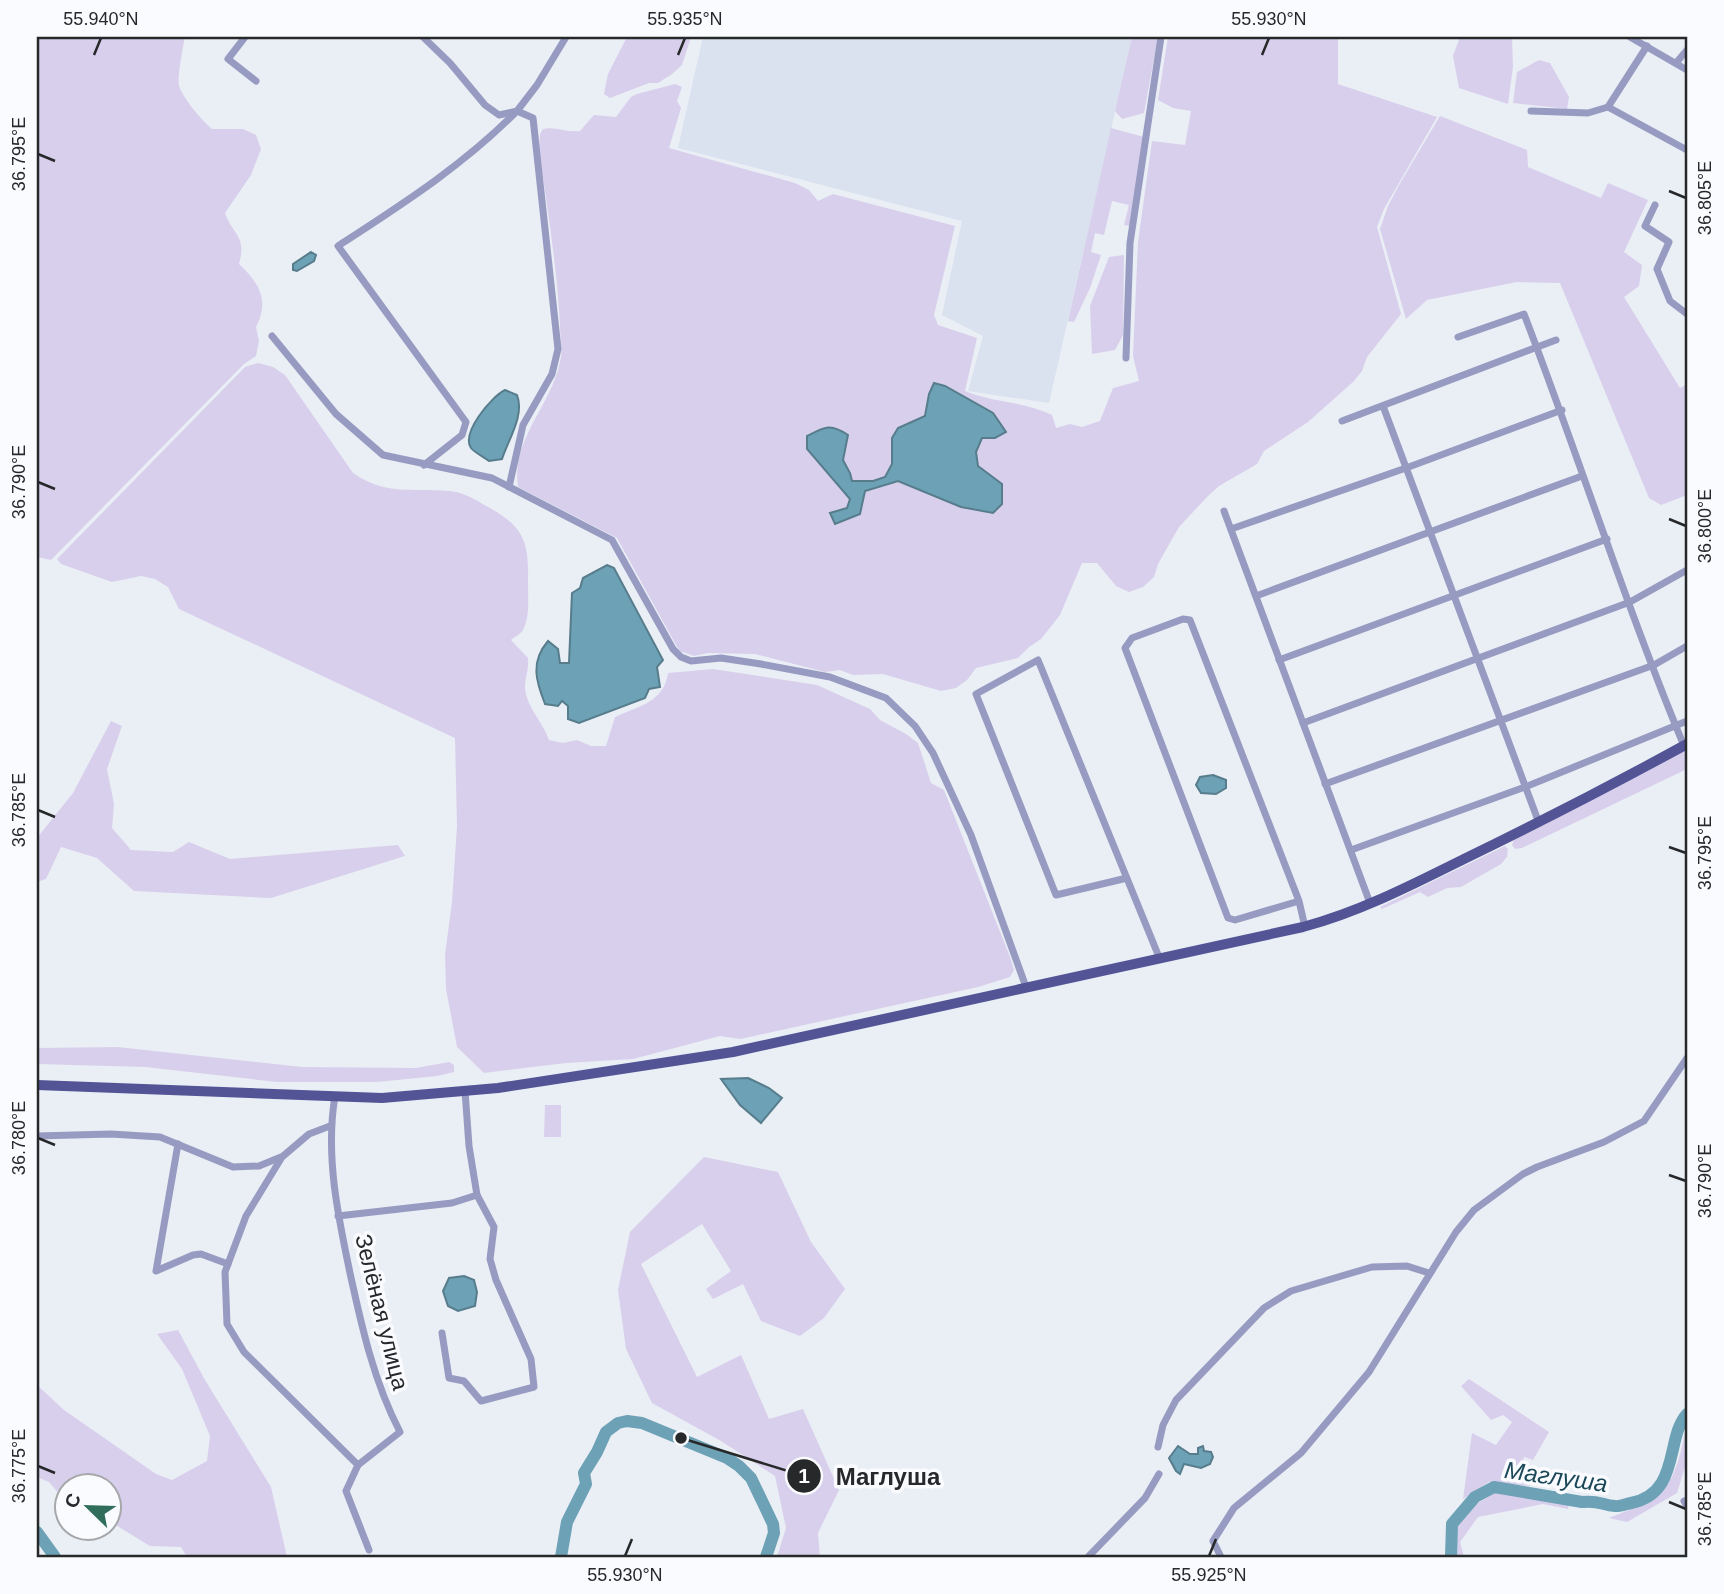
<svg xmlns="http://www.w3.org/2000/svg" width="1724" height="1594" font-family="Helvetica,sans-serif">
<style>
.built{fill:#dae2ef}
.green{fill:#d8cfec;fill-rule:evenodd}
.water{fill:#6ca1b6;stroke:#577d8c;stroke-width:2}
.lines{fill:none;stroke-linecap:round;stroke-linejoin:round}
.river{stroke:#6ca1b6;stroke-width:12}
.minor{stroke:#979bc1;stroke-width:7}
.major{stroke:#525496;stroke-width:10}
.ticks{fill:none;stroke:#26282a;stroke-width:2.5}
.labels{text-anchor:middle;stroke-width:7;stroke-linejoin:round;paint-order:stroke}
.street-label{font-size:23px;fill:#26282a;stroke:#fafbfe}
.water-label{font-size:24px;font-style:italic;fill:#1a4859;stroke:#fafbfe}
.leader{fill:none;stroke:#26282a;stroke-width:2.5}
.callout-dot{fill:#26282a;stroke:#fafbfe;stroke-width:2.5}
.mark-label{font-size:21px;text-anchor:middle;font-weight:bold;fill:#fff}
.callout-label{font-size:24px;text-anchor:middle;font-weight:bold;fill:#26282a;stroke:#fafbfe;stroke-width:7;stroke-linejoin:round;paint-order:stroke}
.neatline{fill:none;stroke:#26282a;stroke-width:2.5}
.ticks-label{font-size:18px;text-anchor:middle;fill:#26282a}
</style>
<rect width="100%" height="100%" fill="#eaeef5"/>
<path class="built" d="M703 37H1132L1049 403 968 391 983 336 942 315 962 221 678 148Z"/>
<g class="green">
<path d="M37 37H185C183 46 177 78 179 86 183 98 202 121 212 129H243L256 135 261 149 251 175 225 213C233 236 247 235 239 264 259 283 270 300 256 327L259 341 256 356 244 364 51 560 37 557Z"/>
<path d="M627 37H691L682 65 672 74 658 83H649L610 98 604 94 608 74Z"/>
<path d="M1132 37H1158L1144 113 1122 119 1115 111Z"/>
<path d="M1168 37H1338V84L1437 117 1384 209 1377 227 1401 314 1367 357 1362 371 1353 382 1308 422 1264 451 1257 464 1219 486 1208 496 1179 527 1158 564 1154 577 1143 587 1129 592 1116 586 1097 563H1082L1060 615 1041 639 1029 647 1018 658 976 668 967 680 956 688 941 691 883 674 853 675 840 670 825 672 755 654 708 653 694 656 680 651 676 645 617 538 518 487C511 439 551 406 560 362 563 351 560 336 560 325 557 266 547 207 539 149L540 134 543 129C555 126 567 133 580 131L594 115 616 117 631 97 637 94 675 84 682 87 677 101 681 108 669 148 795 183 809 190 818 201 833 194 955 226 934 315 938 325 977 338 965 391C993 403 1024 401 1052 415L1056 428 1070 424 1082 427 1100 421 1113 388 1139 381 1133 356 1138 242 1152 141 1185 145 1191 111 1173 108 1158 100ZM934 383 945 386 1006 432 995 438H981L976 452 978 466 1002 484 918 490 898 481 865 491 835 523 830 513 847 508 850 499 808 450 824 427 837 428 848 435 843 460 850 473 852 482 874 481 885 477 892 464V438L898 428 925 416 929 394Z"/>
<path d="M1460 37H1512L1513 67 1508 104 1459 88 1453 56Z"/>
<path d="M1539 60 1550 63 1569 97 1567 109 1513 103 1517 72Z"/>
<path d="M1440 116 1527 150 1528 167 1601 198 1608 183 1648 200 1624 252 1642 265 1639 286 1624 297 1680 388 1687 384V495L1661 505 1649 498 1560 283 1517 282 1427 300 1406 319 1380 229 1388 206 1399 185Z"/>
<path d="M1111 128 1144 137 1130 226 1124 225 1129 205 1112 201 1104 235 1095 233 1091 252 1101 255 1090 288 1074 322 1068 321Z"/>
<path d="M1124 255 1123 335 1115 350 1092 354 1090 306 1109 257Z"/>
<path d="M258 363 273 367 285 375 353 473C389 498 417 486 456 492 469 495 479 502 490 508 525 528 529 543 528 583 528 596 530 618 523 630 521 634 514 637 511 640L528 658C529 670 525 678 525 687 525 705 543 722 549 740L563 743 577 740 591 746H606L615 717C639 706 664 702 668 673L713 669 817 685 870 709 880 720 906 734 918 743 931 783 944 790 1010 957 1014 970 1010 977 978 987 740 1039 720 1036 633 1059 566 1063 484 1073 457 1047 446 989 445 955 452 902 457 826 455 738 179 609 168 587 155 579 141 576 112 582 61 564 57 559 245 367Z"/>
<path d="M111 721 122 726 107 769 114 804 112 828 131 850 173 852 189 842 230 859 398 845 405 856 271 898 134 891 97 858 61 847 46 879 37 882V838L73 793Z"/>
<path d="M1687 749V769L1522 848 1515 849 1512 845 1514 839Z"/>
<path d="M1505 846 1508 849 1507 857 1501 864 1461 887 1447 888 1428 897 1420 892 1382 909 1380 907Z"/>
<path d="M117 1047 302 1067 416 1068 449 1062 454 1065V1072L437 1076 377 1082H277L145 1067 37 1064V1048Z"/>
<path d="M545 1105H561V1137H544Z"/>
<path d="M704 1157 778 1172 811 1242 845 1289 824 1318 800 1336 761 1321 743 1284 713 1299 706 1289 731 1271 702 1224 641 1264 697 1377 741 1355 769 1419 803 1409 839 1490 818 1533 820 1557H777L786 1528 775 1476 721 1441 652 1403 626 1349 618 1290 630 1232Z"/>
<path d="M178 1330 205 1380 271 1487 287 1557H187L181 1547 150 1546 109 1521 108 1486H66V1502L49 1482 37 1477V1385L64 1410 156 1474 172 1480 207 1461 210 1436 182 1369 157 1334Z"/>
<path d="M1469 1379 1549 1432 1533 1460 1524 1457 1522 1471 1531 1474 1530 1486 1489 1482 1463 1499 1472 1433 1496 1445 1512 1422 1503 1415 1491 1420 1461 1386Z"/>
<path d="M1687 1424V1460L1677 1493 1627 1522 1609 1518C1624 1512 1652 1502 1663 1490 1678 1474 1682 1445 1687 1424Z"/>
<path d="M1496 1492 1569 1503 1568 1509 1543 1504 1478 1517 1460 1542 1464 1557H1455C1451 1521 1466 1509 1496 1492Z"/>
</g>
<g class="water">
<path d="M311 252 316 255 314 261 297 271 293 270V264Z"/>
<path d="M934 383 945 386 993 413 1006 432 995 438H982L976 452 978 466 1002 484V504L993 513 961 507 898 481 865 491 860 514 835 524 830 513 847 508 850 499 807 449V436C825 427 830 423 848 435L843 460 850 473 852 481H873L885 477 892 464V438L898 428 925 416 929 394Z"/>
<path d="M505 390 517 395C525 415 508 440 502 459L489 461C484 457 475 453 471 448 461 433 491 397 505 390Z"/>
<path d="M607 565 614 568 663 660 657 667 660 687 649 689 645 698 579 723 568 719V706L562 701 558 706 545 704C536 681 530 662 548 641L558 649 560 663H569L572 593 580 588 583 578Z"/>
<path d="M1213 775 1226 780V788L1216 794 1201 793 1196 785 1200 777Z"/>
<path d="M748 1078 769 1088 782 1098 761 1123 740 1105 721 1079Z"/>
<path d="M464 1276 474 1280 477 1292 475 1306 458 1311 448 1306 443 1291 449 1278Z"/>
<path d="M1178 1446 1190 1454H1198V1448L1203 1446 1204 1451 1211 1452 1213 1457 1210 1464 1201 1468 1184 1464 1180 1474 1176 1471 1169 1458Z"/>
</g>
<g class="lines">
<g class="river">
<path d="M37 1532 55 1557"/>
<path d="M561 1557 567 1522 586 1484 584 1473 597 1452 606 1432 618 1423 627 1421 642 1423 727 1458 739 1466 751 1478 773 1524 774 1533 766 1557"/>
<path d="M1451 1557 1452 1524 1475 1497 1494 1487 1582 1502C1599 1500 1602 1505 1615 1506 1619 1507 1626 1504 1631 1503 1681 1493 1665 1438 1687 1414"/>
</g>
<g class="minor">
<path d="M245 37 228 59 256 81"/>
<path d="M423 37 450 63 485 105 499 115 517 111 537 85 566 37"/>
<path d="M1630 37 1687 70"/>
<path d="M1676 63 1687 50"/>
<path d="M1608 107 1647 46"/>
<path d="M1531 111 1588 113 1608 107 1687 150"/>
<path d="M1655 205 1645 226 1669 242 1657 269 1670 301 1687 314"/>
<path d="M272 336 336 414 383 455 492 478 612 540 673 649 681 657 691 661 721 658 761 664 830 677 886 698 915 726 933 753 971 835 1026 987"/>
<path d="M1458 337 1524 314C1579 457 1625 604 1684 746"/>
<path d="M1126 358 1130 243 1161 37"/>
<path d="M1383 406 1539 823"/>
<path d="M1342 421 1556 340"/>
<path d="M424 465 462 435 466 422 338 246C401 205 464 165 517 111L533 118 558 349 552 374 523 425 509 487"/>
<path d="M1224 511 1370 903"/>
<path d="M1231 529 1406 468 1562 410"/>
<path d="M1256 596 1582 476"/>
<path d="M1279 660 1607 539"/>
<path d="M1303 723 1630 602 1687 570"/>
<path d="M1325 784 1654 665 1687 646"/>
<path d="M1351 850 1525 787 1687 721"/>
<path d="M1127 878 1056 895 976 694 1038 660 1159 957"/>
<path d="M1299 901 1235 920 1228 918 1125 648 1132 638 1183 619 1190 620 1299 901 1305 927"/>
<path d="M335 1096C325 1155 338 1216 350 1273 362 1328 374 1382 400 1432L358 1465 346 1491 369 1550"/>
<path d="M330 1126 309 1134 282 1157 246 1216 225 1272 227 1324 244 1352 358 1465"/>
<path d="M37 1136 111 1134 160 1137 233 1167 259 1166 281 1157"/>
<path d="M178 1144 156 1271 193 1255 201 1254 228 1264"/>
<path d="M338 1216 452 1203 477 1195 469 1146 465 1091"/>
<path d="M442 1333 449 1378 464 1381 481 1401 534 1387 531 1359 496 1280 490 1259 494 1227 477 1195"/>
<path d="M1158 1447 1163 1425 1176 1400 1264 1308 1291 1291 1372 1267 1407 1266 1429 1273"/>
<path d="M1684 1501 1687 1506"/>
<path d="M1088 1557 1145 1498 1159 1474"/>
<path d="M1221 1557 1213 1541 1234 1508 1301 1453 1369 1372 1456 1232 1474 1210 1523 1174 1537 1167 1604 1142 1644 1121 1687 1058"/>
</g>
<path class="major" d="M37 1085 382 1098 498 1088 733 1052 1303 927C1359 912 1412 885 1464 859 1540 822 1614 784 1687 744"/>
</g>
<path class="ticks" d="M94 55 101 38M678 55 685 38M1262 55 1269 38M38 154 55 161M1669 191 1686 198M38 482 55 489M1669 519 1686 526M38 810 55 817M1669 847 1686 853M38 1138 55 1145M1669 1175 1686 1181M38 1466 55 1473M1669 1502 1686 1509M625 1556 632 1539M1209 1556 1216 1539"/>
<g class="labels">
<g class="street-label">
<text transform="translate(382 1312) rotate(76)" y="8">Зелёная улица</text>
</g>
<g class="water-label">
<text transform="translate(1556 1477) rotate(8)" y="8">Маглуша</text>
</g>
</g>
<path class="leader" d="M681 1438L804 1476"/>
<g class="callout-dot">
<circle cx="681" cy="1438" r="7"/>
<circle cx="804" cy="1476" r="18"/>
</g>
<g class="mark-label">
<text x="804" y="1483">1</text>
</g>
<g class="callout-label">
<text x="888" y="1485">Маглуша</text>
</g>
<rect width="1724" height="1594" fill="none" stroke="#fafbfe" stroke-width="77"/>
<g transform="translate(88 1507) rotate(293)"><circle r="33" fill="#fafbfe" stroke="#a5a7a9" stroke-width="2"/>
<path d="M0-5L12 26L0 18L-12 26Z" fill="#306e5b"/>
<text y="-10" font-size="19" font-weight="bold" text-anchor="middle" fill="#26282a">С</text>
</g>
<rect x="38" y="38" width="1648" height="1518" class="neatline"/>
<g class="ticks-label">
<text x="101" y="25">55.940°N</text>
<text x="685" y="25">55.935°N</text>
<text x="1269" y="25">55.930°N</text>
<text transform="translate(19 154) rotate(-90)" y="6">36.795°E</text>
<text transform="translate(1705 198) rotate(-90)" y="6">36.805°E</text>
<text transform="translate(19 482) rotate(-90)" y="6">36.790°E</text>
<text transform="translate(1705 526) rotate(-90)" y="6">36.800°E</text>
<text transform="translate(19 810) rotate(-90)" y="6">36.785°E</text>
<text transform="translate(1705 853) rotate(-90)" y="6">36.795°E</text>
<text transform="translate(19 1138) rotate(-90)" y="6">36.780°E</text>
<text transform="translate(1705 1181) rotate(-90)" y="6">36.790°E</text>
<text transform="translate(19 1466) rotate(-90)" y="6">36.775°E</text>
<text transform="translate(1705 1509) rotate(-90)" y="6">36.785°E</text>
<text x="625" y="1581">55.930°N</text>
<text x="1209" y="1581">55.925°N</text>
</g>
</svg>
